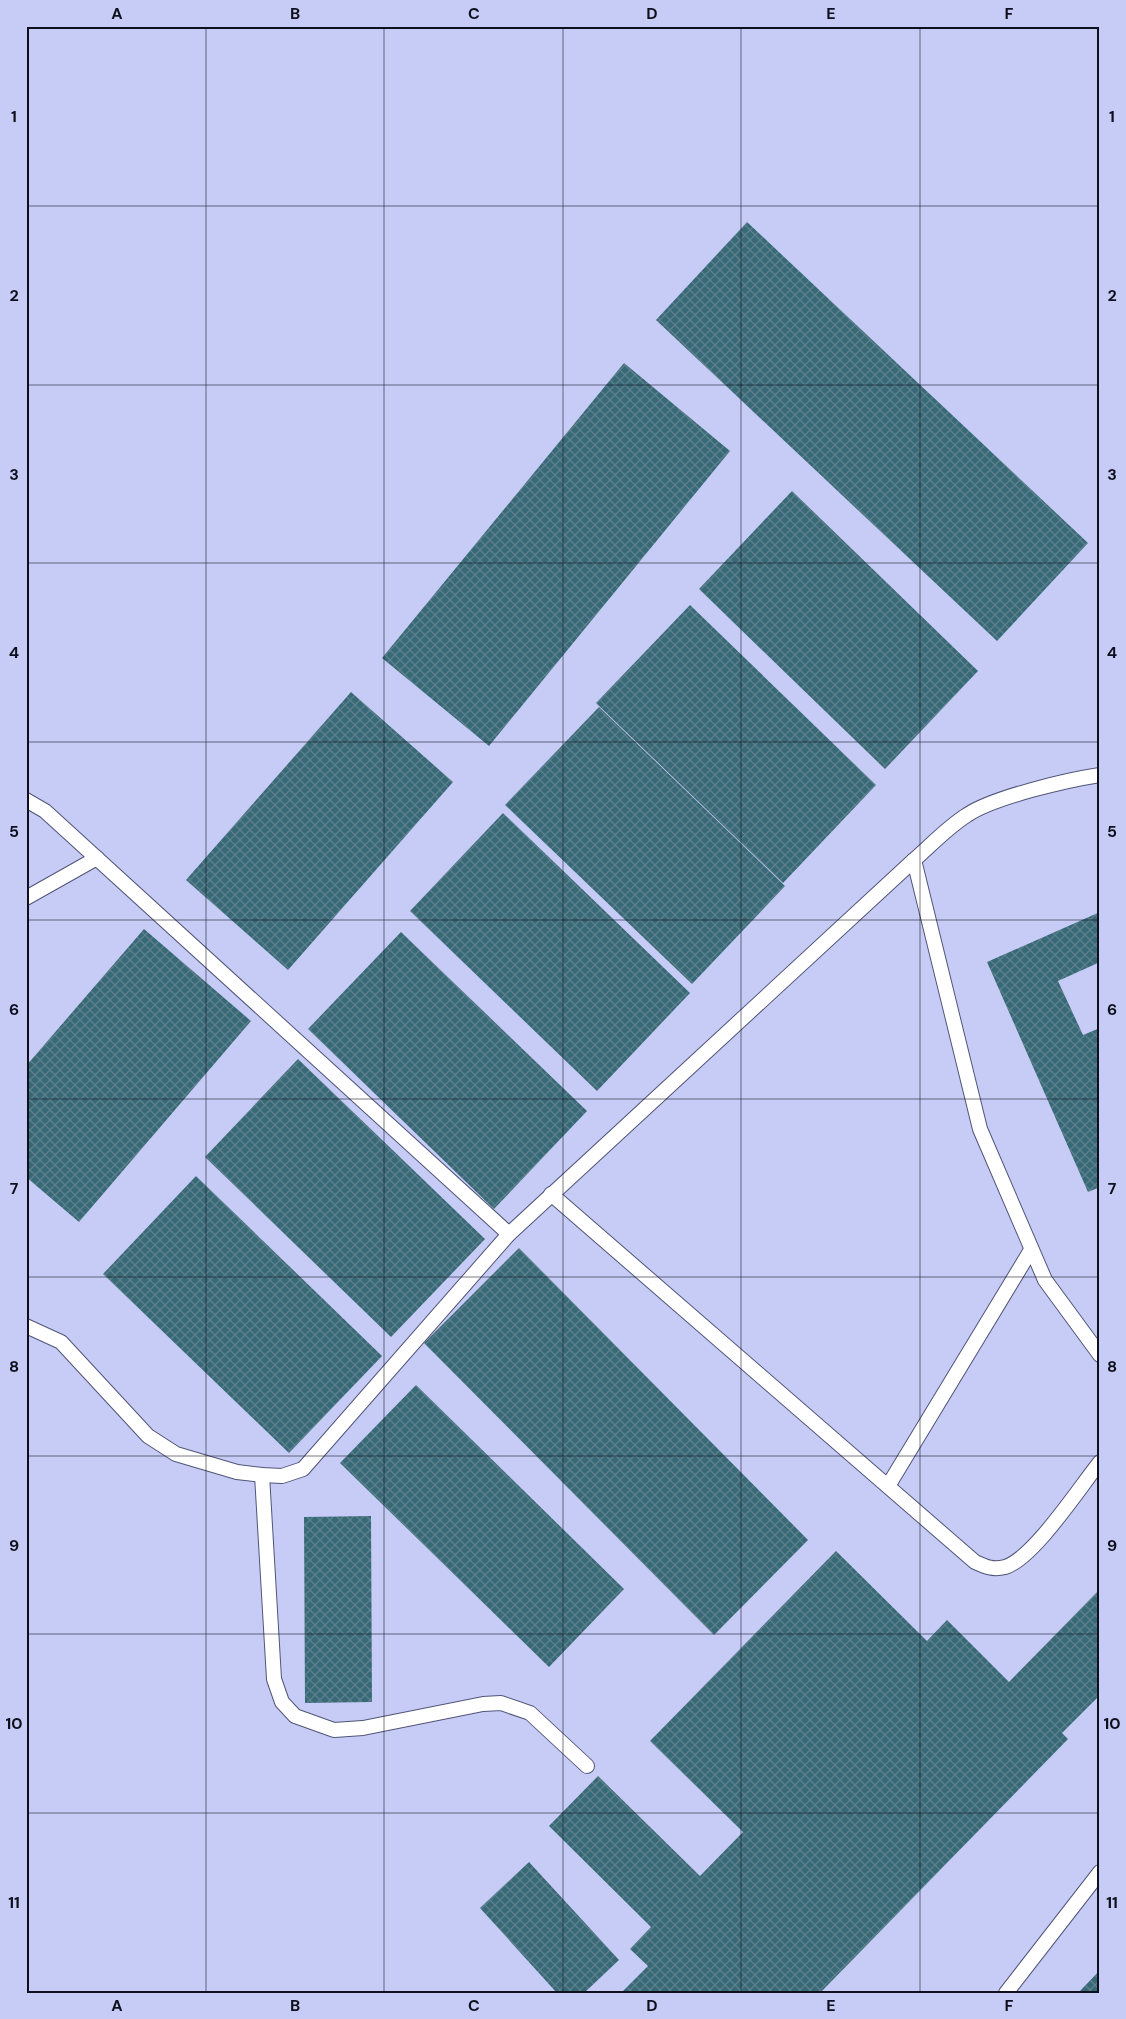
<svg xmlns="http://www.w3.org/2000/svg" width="1126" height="2019" font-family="'DM Sans',sans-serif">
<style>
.building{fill:url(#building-cross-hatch)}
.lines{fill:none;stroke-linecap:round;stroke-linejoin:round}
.lane-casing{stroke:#515578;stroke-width:16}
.lane{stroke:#fff;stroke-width:14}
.grid{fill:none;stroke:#0f101e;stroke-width:1;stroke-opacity:0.55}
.neatline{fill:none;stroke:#0f101e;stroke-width:2}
.grid-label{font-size:16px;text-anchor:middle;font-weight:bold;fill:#0f101e}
</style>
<defs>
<pattern id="building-cross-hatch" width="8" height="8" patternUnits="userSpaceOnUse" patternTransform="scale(1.25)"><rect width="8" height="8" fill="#386977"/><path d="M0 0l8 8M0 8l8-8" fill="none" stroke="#5e808c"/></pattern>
</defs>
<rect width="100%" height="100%" fill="#c6ccf5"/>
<g class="building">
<path d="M747 222 1088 543 997 641 656 320Z"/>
<path d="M624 363 730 451 489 746 382 658Z"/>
<path d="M792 491 978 671 885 769 699 589Z"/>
<path d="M690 605 876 785 783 883 596 703Z"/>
<path d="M351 692 453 782 288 970 186 880Z"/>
<path d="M599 707 785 886 692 984 505 805Z"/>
<path d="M503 813 690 993 597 1091 410 911Z"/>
<path d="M1100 912V962L1058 981 1083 1035 1100 1028V1187L1088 1192 987 962Z"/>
<path d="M144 929 251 1021 79 1222 26 1177V1066Z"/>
<path d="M401 932 587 1111 494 1209 308 1029Z"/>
<path d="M298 1059 485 1239 391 1337 205 1157Z"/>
<path d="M196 1176 382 1356 289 1453 103 1274Z"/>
<path d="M519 1248 808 1540 714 1635 424 1343Z"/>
<path d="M416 1385 624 1589 549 1667 340 1463Z"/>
<path d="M371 1516 372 1702 305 1703 304 1517Z"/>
<path d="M836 1551 927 1641 947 1620 1009 1682 1100 1589V1695L1062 1733 1068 1739 820 1993H621L648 1966 630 1949 651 1927 549 1826 598 1776 700 1876 743 1832 650 1741Z"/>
<path d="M529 1862 619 1960 584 1993H557L480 1908Z"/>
<path d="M1100 1970V1993H1078Z"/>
</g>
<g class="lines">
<g class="lane-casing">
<g id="lane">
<path d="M26 800 45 811 509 1234"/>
<path d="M914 860 980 1129 1045 1280 1100 1355"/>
<path d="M26 898 97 858"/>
<path d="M551 1194 975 1562C986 1567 993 1570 1005 1567 1033 1559 1080 1487 1100 1462"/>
<path d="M26 1326 61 1342 148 1436 176 1454 237 1472 262 1475 282 1476 303 1469 509 1234 914 860C931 845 948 827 967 815 994 797 1067 780 1100 775"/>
<path d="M262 1475 274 1679 282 1702 295 1716 334 1730 363 1728 483 1704 501 1703 530 1713 587 1766"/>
<path d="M888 1486 1031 1250"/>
<path d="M1006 1993 1100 1872"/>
</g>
</g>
<use href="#lane" class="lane"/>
</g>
<path class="grid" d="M206 26V1993M384 26V1993M563 26V1993M741 26V1993M920 26V1993M26 206H1100M26 385H1100M26 563H1100M26 742H1100M26 920H1100M26 1099H1100M26 1277H1100M26 1456H1100M26 1634H1100M26 1813H1100"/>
<rect width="1126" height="2019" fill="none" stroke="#c6ccf5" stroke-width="55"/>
<rect x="28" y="28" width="1070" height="1964" class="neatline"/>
<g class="grid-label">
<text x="117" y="19">A</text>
<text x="295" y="19">B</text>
<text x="474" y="19">C</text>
<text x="652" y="19">D</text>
<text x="831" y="19">E</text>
<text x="1009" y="19">F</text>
<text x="14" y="122">1</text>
<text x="1112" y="122">1</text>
<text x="14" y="301">2</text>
<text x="1112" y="301">2</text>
<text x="14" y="480">3</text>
<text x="1112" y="480">3</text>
<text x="14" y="658">4</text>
<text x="1112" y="658">4</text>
<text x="14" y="837">5</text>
<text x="1112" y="837">5</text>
<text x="14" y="1015">6</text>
<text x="1112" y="1015">6</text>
<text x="14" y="1194">7</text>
<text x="1112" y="1194">7</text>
<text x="14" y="1372">8</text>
<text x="1112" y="1372">8</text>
<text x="14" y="1551">9</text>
<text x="1112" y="1551">9</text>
<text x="14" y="1729">10</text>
<text x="1112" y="1729">10</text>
<text x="14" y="1908">11</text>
<text x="1112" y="1908">11</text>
<text x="117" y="2011">A</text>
<text x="295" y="2011">B</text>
<text x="474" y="2011">C</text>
<text x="652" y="2011">D</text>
<text x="831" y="2011">E</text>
<text x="1009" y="2011">F</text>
</g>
</svg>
